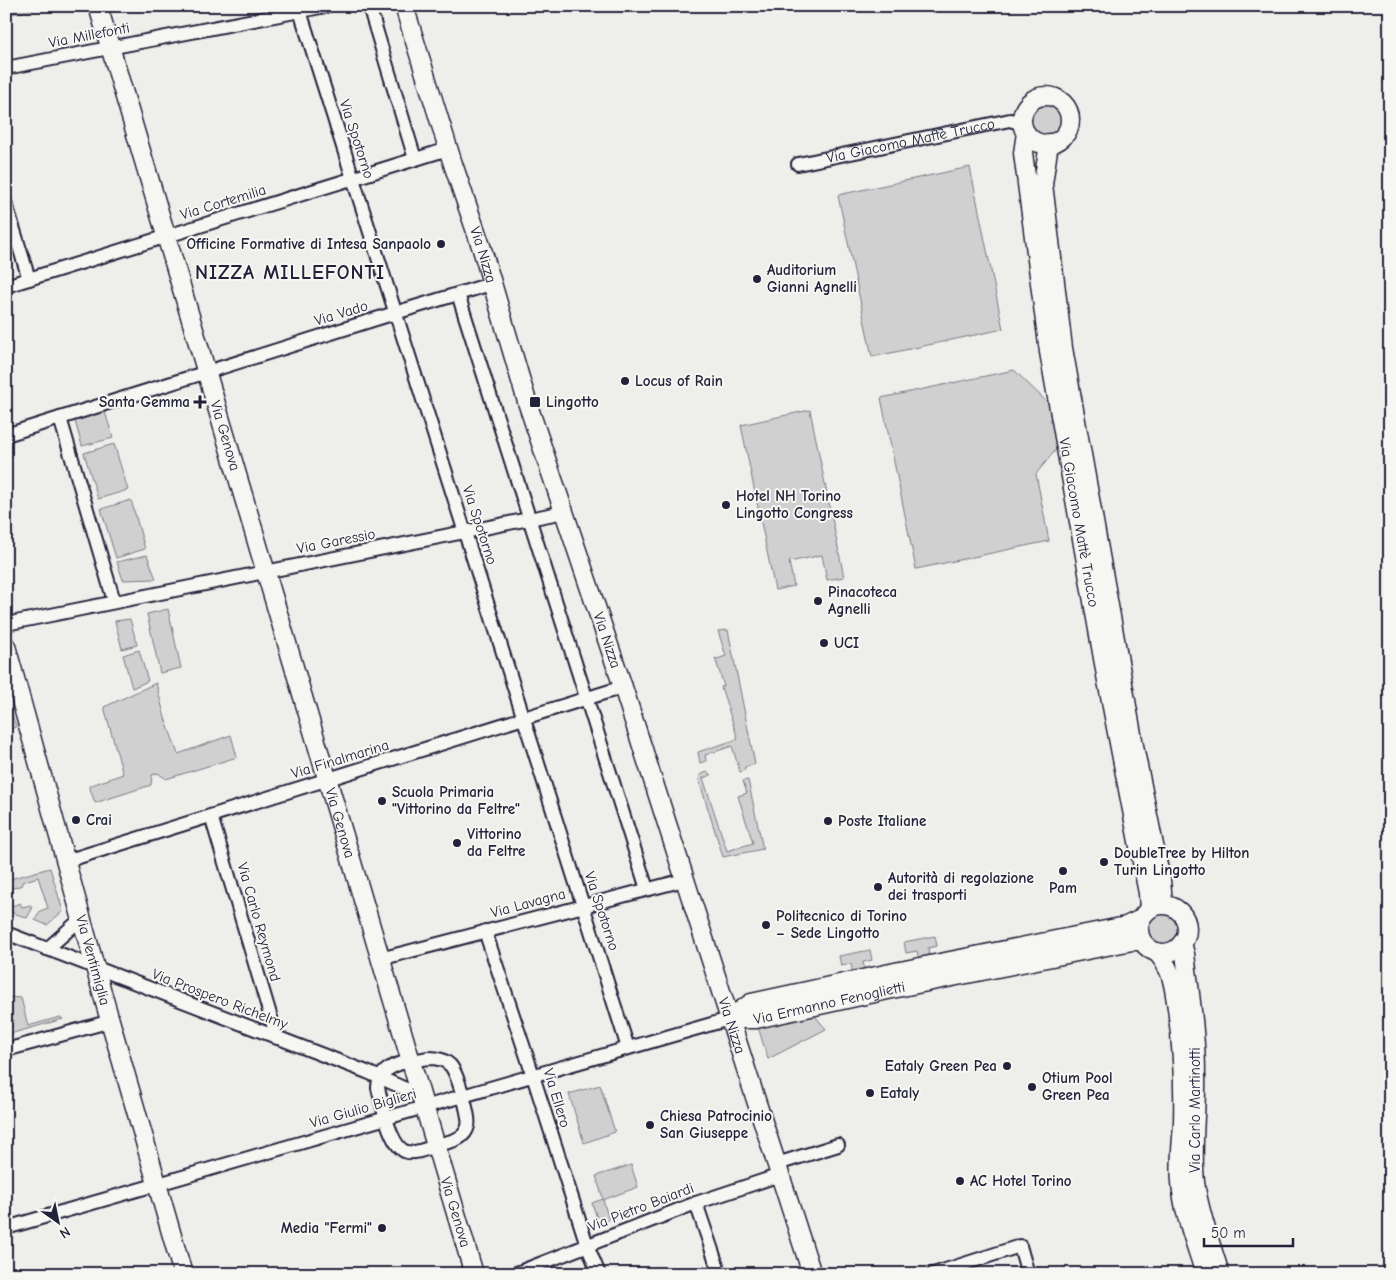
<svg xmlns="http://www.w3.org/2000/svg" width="1396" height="1280" font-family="'Comic Neue',sans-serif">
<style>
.green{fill:#d0d0d1;stroke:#797986}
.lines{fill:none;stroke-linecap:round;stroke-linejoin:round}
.street-casing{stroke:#22223b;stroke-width:16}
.secondary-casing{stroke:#22223b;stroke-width:21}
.street{stroke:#f6f6f2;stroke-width:12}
.secondary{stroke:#f6f6f2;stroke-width:18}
.poi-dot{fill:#22223b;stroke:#f6f6f2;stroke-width:2}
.labels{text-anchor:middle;stroke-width:4;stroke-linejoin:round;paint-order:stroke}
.street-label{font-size:15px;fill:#22223b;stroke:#f6f6f2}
.poi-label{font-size:15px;font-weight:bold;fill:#22223b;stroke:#f6f6f2;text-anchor:start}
.district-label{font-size:20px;font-weight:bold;letter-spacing:1px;fill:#22223b;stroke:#f6f6f2}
</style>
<rect width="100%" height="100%" fill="#eeeeeb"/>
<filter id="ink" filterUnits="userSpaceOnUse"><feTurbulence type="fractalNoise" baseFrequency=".02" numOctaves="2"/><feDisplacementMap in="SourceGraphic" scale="10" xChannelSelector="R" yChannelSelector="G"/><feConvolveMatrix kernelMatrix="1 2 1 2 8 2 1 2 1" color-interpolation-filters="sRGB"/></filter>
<g filter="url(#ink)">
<g class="green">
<path d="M6 6H32L33 10 6 15Z"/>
<circle cx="1046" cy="120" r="18"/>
<path d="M970 167 1003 329 872 357 838 195Z"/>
<path d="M1014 370 1050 405 1058 447 1036 474 1049 541 916 569 881 398Z"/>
<path d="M810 410 844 577 827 580 822 555 789 562 794 586 775 590 741 425Z"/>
<path d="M105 412 113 438 82 446 75 421Z"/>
<path d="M114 444 128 490 98 499 84 453Z"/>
<path d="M131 500 145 549 116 558 101 509Z"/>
<path d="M147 555 156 579 123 580 117 562Z"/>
<path d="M168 609 181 668 160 673 147 614Z"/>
<path d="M130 619 137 645 122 649 115 621Z"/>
<path d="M728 630 755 764 745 767V770L740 772 732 746 705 755 706 761 700 763 698 752 738 739 721 687 724 686 715 658 717 659 726 656 718 631Z"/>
<path d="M139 650 148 681 132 688 123 655Z"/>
<path d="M156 683 165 718 178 754 231 735 237 757 166 779 158 773 152 775 151 785 95 803 89 786 123 774 104 707Z"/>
<path d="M6 693 16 727 6 730Z"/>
<path d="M707 772 711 775 703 778 727 851 753 843 738 796 747 793 743 781 748 780 763 849 723 857 699 780 700 775Z"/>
<path d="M50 868 63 911 47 925 35 920 40 911 48 908 38 877 22 882V885L7 890 12 906 20 903 22 907 31 905 32 909 27 918 6 910V880Z"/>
<circle cx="1163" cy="928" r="16"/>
<path d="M935 936 937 946 928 948 930 959 919 961 917 951 906 953 904 942Z"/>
<path d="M870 950 872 960 863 962 865 972 853 975 851 964 841 966 839 956Z"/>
<path d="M6 997 21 998 28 1026 60 1017 63 1019 6 1035Z"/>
<path d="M815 1016 826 1029 768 1059 758 1027Z"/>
<path d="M600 1085 615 1132 584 1143 569 1094Z"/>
<path d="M631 1165 638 1187 603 1200 609 1220 599 1224 592 1203 603 1199 596 1176Z"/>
</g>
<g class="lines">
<g class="street-casing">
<g id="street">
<path d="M369 6 415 159"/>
<path d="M300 11 628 1048"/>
<path d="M6 68 326 6"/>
<path id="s1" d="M798 164 1010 120 1023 124"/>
<path d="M6 204 29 279"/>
<path d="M6 286 448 149"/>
<path d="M458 294 647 889"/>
<path d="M60 418 114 601"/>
<path d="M6 435 395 313 484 286"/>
<path d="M6 624 564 512"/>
<path d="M211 816 277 1038"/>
<path d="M66 861 623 687"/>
<path d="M485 931 527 1057 587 1245 599 1274"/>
<path d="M6 933 367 1072 422 1096"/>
<path d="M47 949 82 918"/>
<path d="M380 959 684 880"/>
<path d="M6 1050 111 1021"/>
<path d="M429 1058C437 1058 444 1059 450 1065 457 1072 471 1118 468 1126 465 1139 452 1141 441 1144 431 1147 417 1154 407 1152 390 1148 382 1103 378 1088 378 1063 410 1061 429 1058Z"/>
<path d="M777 1164 838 1145"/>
<path d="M696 1203 720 1274"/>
<path d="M6 1228 729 1019"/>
<path d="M514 1274 696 1203 780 1175"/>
<path d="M933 1274 1020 1246 1028 1274"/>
</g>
</g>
<g class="secondary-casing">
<g id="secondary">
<path id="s2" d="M98 6 474 1274"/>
<path id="s3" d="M404 6 453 164 482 249 528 405 623 687 812 1274"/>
<circle cx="1046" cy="120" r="24"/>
<path id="s4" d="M1026 133 1023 153 1049 352 1107 681 1148 893 1149 909"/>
<path d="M1049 143 1043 184 1063 348 1135 751 1161 880 1163 904"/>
<path id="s5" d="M6 646 105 1003 183 1274"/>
<circle cx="1163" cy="929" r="24"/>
<path d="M1182 943 1185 954C1190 994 1196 1034 1196 1075 1197 1110 1191 1147 1195 1182 1199 1213 1211 1244 1220 1274"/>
<path d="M1157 952C1162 958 1166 964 1169 971 1174 982 1175 996 1177 1008 1182 1045 1184 1084 1183 1122 1182 1142 1179 1162 1181 1182 1183 1213 1196 1244 1205 1274"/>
<path d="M729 1019 751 1003 895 972 1126 926 1141 919"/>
<path id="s6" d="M729 1019H756L897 988 1132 941H1142"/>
</g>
</g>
<use href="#street" class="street"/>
<use href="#secondary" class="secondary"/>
</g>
</g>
<g class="poi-dot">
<circle cx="441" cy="244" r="5"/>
<circle cx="757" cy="279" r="5"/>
<circle cx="625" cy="381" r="5"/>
<path d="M197.5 394.5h5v5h5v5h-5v5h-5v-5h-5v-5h5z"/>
<rect x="529" y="396" width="12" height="12" rx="2.5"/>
<circle cx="726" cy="505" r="5"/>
<circle cx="818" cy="601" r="5"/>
<circle cx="824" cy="643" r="5"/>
<circle cx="382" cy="801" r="5"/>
<circle cx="76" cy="820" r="5"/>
<circle cx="828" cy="821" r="5"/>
<circle cx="457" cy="843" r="5"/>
<circle cx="1104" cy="862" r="5"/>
<circle cx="1063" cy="871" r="5"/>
<circle cx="878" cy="887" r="5"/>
<circle cx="766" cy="925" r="5"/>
<circle cx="1007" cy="1066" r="5"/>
<circle cx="1032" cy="1087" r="5"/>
<circle cx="870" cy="1093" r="5"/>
<circle cx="650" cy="1125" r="5"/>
<circle cx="960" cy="1181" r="5"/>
<circle cx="382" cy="1228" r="5"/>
</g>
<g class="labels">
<g class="street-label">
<text transform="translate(89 35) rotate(-11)" y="5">Via Millefonti</text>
<text transform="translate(357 139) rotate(72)" y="5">Via Spotorno</text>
<text dy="5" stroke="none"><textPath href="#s1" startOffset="115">Via Giacomo Mattè Trucco</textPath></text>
<text transform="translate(223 202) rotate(-17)" y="5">Via Cortemilia</text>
<text dy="5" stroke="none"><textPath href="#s3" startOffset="261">Via Nizza</textPath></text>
<text transform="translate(341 313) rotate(-17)" y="5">Via Vado</text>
<text dy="5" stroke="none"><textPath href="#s2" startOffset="448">Via Genova</textPath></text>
<text dy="5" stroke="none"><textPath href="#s4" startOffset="394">Via Giacomo Mattè Trucco</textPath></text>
<text transform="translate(480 525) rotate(72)" y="5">Via Spotorno</text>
<text transform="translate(336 541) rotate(-11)" y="5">Via Garessio</text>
<text dy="5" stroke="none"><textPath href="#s3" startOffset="666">Via Nizza</textPath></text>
<text transform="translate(340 759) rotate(-17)" y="5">Via Finalmarina</text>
<text dy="5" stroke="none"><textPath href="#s2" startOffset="852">Via Genova</textPath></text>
<text transform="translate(528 903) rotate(-15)" y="5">Via Lavagna</text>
<text transform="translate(602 911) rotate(72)" y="5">Via Spotorno</text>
<text transform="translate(259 922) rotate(74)" y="5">Via Carlo Reymond</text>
<text dy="5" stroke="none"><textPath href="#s5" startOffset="326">Via Ventimiglia</textPath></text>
<text transform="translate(220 999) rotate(21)" y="5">Via Prospero Richelmy</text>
<text dy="5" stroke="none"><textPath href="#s6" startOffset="102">Via Ermanno Fenoglietti</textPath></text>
<text dy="5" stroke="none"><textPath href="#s3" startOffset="1071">Via Nizza</textPath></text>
<text transform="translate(557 1098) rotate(73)" y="5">Via Ellero</text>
<text transform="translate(363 1108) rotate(-16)" y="5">Via Giulio Biglieri</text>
<text transform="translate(1195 1110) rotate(-90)" y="5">Via Carlo Martinotti</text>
<text transform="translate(641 1207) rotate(-21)" y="5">Via Pietro Baiardi</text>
<text dy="5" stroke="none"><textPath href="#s2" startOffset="1258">Via Genova</textPath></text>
</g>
<g class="poi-label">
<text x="431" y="249" text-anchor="end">Officine Formative di Intesa Sanpaolo</text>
<text x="767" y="275">Auditorium<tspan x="767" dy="17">Gianni Agnelli</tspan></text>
<text x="635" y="386">Locus of Rain</text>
<text x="190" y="407" text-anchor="end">Santa Gemma</text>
<text x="546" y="407">Lingotto</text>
<text x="736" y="501">Hotel NH Torino<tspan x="736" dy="17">Lingotto Congress</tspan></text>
<text x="828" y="597">Pinacoteca<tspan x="828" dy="17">Agnelli</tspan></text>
<text x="834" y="648">UCI</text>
<text x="392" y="797">Scuola Primaria<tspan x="392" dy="17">"Vittorino da Feltre"</tspan></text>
<text x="86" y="825">Crai</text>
<text x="838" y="826">Poste Italiane</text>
<text x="467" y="839">Vittorino<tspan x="467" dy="17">da Feltre</tspan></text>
<text x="1114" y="858">DoubleTree by Hilton<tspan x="1114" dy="17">Turin Lingotto</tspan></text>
<text x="888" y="883">Autorità di regolazione<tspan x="888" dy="17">dei trasporti</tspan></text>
<text x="1063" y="893" text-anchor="middle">Pam</text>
<text x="776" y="921">Politecnico di Torino<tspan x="776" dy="17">– Sede Lingotto</tspan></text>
<text x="997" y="1071" text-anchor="end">Eataly Green Pea</text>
<text x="1042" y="1083">Otium Pool<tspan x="1042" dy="17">Green Pea</tspan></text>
<text x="880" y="1098">Eataly</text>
<text x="660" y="1121">Chiesa Patrocinio<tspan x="660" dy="17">San Giuseppe</tspan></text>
<text x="970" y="1186">AC Hotel Torino</text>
<text x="372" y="1233" text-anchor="end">Media "Fermi"</text>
</g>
<g class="district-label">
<text x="290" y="279">NIZZA MILLEFONTI</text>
</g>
</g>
<rect width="1396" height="1280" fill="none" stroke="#f6f6f2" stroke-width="25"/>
<rect x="12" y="12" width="1371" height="1255" fill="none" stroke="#22223b" stroke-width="2" filter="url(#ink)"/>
<g transform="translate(58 1222) rotate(147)" stroke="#f6f6f2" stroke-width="4" paint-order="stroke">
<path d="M0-4L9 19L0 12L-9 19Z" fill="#22223b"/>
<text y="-8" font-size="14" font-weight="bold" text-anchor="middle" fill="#22223b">N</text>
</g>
<path d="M1204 1238v8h89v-8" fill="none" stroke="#22223b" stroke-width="2.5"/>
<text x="1211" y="1238" font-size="15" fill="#22223b" stroke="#f6f6f2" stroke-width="4" paint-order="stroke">50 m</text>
</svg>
